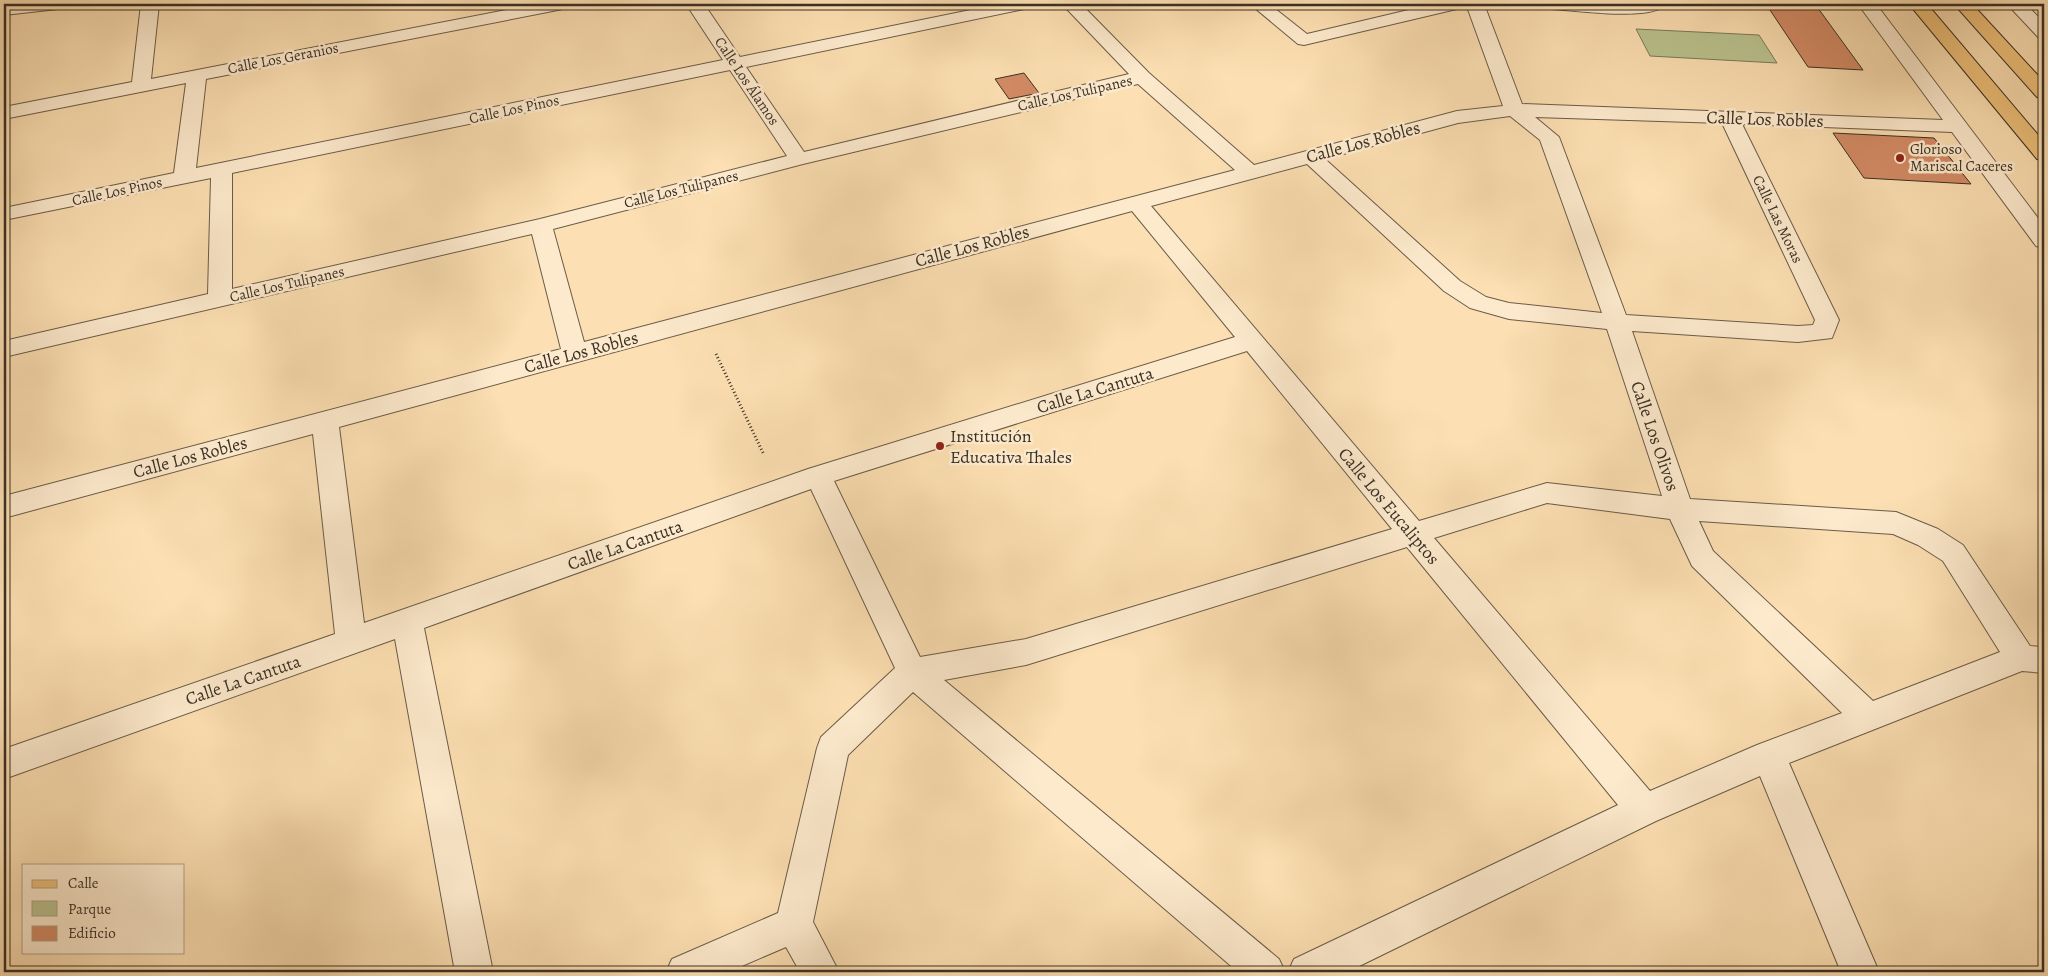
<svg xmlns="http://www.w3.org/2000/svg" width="2048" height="976" font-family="Alegreya,serif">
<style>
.green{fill:#bac38f;stroke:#7a7a5a}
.building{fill:#d38b66;stroke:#3a3025}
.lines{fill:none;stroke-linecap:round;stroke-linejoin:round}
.minor-casing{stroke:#6a5c48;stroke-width:2}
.major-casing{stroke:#3a3025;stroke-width:2}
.path{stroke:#3a3025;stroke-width:3;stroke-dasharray:1 2.5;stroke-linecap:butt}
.minor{fill:#fdeacd;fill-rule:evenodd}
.major{fill:#eec079;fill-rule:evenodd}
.poi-dot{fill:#8f2418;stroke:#fdeacd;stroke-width:2}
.labels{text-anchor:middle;stroke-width:5;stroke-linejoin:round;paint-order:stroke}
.far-street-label{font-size:15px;fill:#3a3025;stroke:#fdeacd}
.far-poi-label{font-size:15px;fill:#3a3025;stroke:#fdeacd;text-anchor:start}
.street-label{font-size:18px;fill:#3a3025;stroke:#fdeacd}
.poi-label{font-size:18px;fill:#3a3025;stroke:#fdeacd;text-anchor:start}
</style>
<rect width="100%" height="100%" fill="#fcdfb2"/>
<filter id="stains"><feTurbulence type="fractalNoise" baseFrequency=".004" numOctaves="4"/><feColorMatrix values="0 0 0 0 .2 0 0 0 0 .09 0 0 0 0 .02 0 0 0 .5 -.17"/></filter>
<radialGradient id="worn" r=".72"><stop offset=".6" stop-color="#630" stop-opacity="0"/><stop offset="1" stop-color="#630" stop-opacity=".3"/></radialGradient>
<path class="green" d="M1636 29 1759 35 1777 63 1650 56Z"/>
<g class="building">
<path d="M1766 4H1815L1863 70 1808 67Z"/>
<path d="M1024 73 1039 93 1009 99 995 79Z"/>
<path d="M1833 133 1934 138 1971 184 1864 178Z"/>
</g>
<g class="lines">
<g class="minor-casing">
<g id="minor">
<path d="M13 4H67L64 8 58 9 4 15V5Z"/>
<path d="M141 4H159L151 79 537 4H572L569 8 563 9 206 79 196 168 723 60 686 4H704L740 57 1000 4H1033L1030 8 1024 9 746 67 804 152 1129 74 1062 4H1081L1149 73 1254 165 1457 111 1503 106 1466 4H1484L1522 104 1943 120 1858 4H1876L2044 226V248L2036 246 1952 132 1742 124 1839 320 1832 338 1798 342 1632 331 1690 499 1896 512 1938 529 1963 545 2030 646 2044 647V673L2022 671 1789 763 1879 972H1841L1760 776 1656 821 1347 972H1288L1294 959 1618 805 1407 547 1026 665 944 680 1279 959 1285 972H1238L913 692 848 755 813 922 839 972H800L786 947 728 972H666L672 959 778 913 817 748 821 737 895 668 811 489 424 628 493 972H455L395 639 4 779V749L335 634 313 434 4 518V496L561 349 532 234 4 357V341L208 294 211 178 4 220V208L174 173 186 83 4 119V107L132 82ZM730 70 787 156 540 219 232 289V173ZM1138 84 1235 170 584 342 553 229 803 164ZM1510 116 1540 140 1602 313 1509 303 1486 297 1460 281 1325 159 1458 123ZM1535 117 1722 123 1815 320 1813 325 1798 326 1626 315 1559 137ZM1307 164 1444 291 1470 308 1509 319 1607 329 1662 496 1547 483 1419 521 1151 206ZM1132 211 1235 337 808 469 364 623 339 427ZM1247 351 1392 529 1026 639 920 657 834 481ZM1547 503 1670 519 1692 566 1842 713 1757 745 1650 791 1434 538ZM1699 521 1893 534 1918 545 1943 561 2000 652 1873 701 1713 551Z"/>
<path d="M1250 4H1269L1307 34 1434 4H1464L1461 8 1304 45 1298 44Z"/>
<path d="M1543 4H1666C1653 22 1574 10 1552 9L1546 8Z"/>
<path d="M2007 4H2026L2044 23V38L2038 37Z"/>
</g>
</g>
<g class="major-casing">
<g id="major">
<path d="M1909 4H1927L2044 142V161L2037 159Z"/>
<path d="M1954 4H1972L2044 82V99L2037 97Z"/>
</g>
</g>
<path class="path" d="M716 354 764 455"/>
<use href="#minor" class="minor"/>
<use href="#major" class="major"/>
</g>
<g class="poi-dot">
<circle cx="1900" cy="158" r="5"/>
<circle cx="940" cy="446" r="5"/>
</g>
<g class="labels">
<g class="far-street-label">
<text transform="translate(283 58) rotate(-11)" y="5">Calle Los Geranios</text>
<text transform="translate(747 81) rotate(56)" y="5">Calle Los Álamos</text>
<text transform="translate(1075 93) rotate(-13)" y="5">Calle Los Tulipanes</text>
<text transform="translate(514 109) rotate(-12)" y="5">Calle Los Pinos</text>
<text transform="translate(681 189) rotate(-14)" y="5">Calle Los Tulipanes</text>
<text transform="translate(117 191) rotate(-12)" y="5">Calle Los Pinos</text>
<text transform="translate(1778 219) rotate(64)" y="5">Calle Las Moras</text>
<text transform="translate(287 284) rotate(-13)" y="5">Calle Los Tulipanes</text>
</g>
<g class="far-poi-label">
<text x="1910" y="154">Glorioso<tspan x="1910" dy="17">Mariscal Caceres</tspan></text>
</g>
<g class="street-label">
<text transform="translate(1765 119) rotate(2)" y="6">Calle Los Robles</text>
<text transform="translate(1363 142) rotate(-15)" y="6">Calle Los Robles</text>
<text transform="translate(972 246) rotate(-15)" y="6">Calle Los Robles</text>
<text transform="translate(581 352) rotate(-15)" y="6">Calle Los Robles</text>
<text transform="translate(1095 390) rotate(-17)" y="6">Calle La Cantuta</text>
<text transform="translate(1655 436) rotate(71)" y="6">Calle Los Olivos</text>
<text transform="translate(190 457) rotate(-15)" y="6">Calle Los Robles</text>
<text transform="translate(1389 506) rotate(50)" y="6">Calle Los Eucaliptos</text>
<text transform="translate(625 545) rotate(-19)" y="6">Calle La Cantuta</text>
<text transform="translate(243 680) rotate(-19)" y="6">Calle La Cantuta</text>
</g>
<g class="poi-label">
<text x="950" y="442">Institución<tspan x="950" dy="21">Educativa Thales</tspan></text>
</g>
</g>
<rect width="2048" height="976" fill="none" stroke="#fcdfb2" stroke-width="20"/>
<rect x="5" y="5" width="2038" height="966" fill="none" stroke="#3a3025" stroke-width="2.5"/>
<rect x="10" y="10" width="2028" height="956" fill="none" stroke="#3a3025"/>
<rect x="22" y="864" width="162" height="90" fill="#fdeacd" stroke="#afa08a"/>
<rect x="32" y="880" width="25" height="8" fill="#eec079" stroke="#afa08a"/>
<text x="68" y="888" font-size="15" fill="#3a3025">Calle</text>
<rect x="32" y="901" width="25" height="15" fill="#bac38f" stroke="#afa08a"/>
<text x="68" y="914" font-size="15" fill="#3a3025">Parque</text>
<rect x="32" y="926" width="25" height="15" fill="#d38b66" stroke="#afa08a"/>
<text x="68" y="938" font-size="15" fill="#3a3025">Edificio</text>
<rect width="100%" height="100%" filter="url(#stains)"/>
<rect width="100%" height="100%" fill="url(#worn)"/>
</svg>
